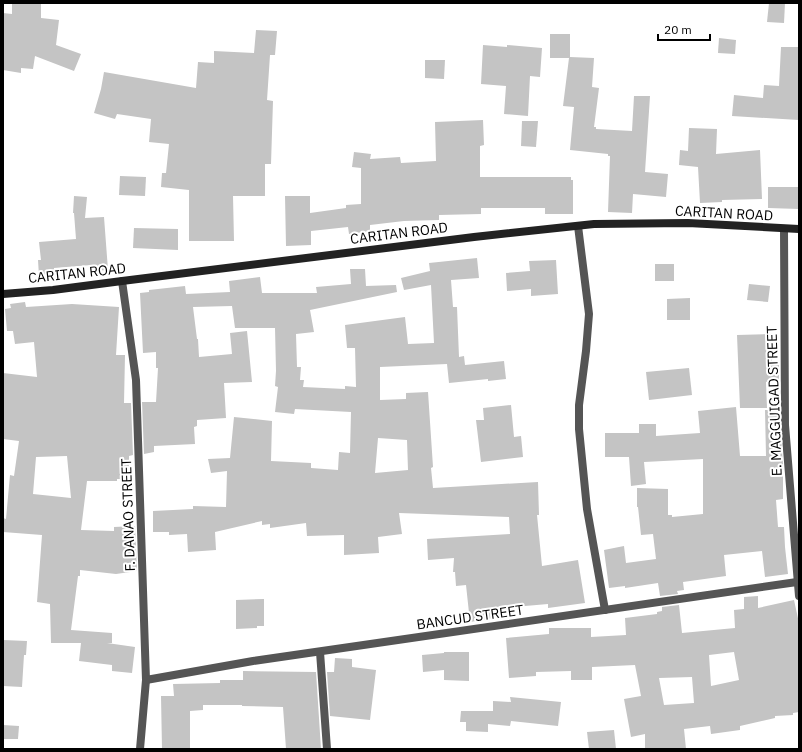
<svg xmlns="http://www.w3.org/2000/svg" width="802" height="752" font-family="'IBM Plex Sans',sans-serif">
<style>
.building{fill:#c4c4c4;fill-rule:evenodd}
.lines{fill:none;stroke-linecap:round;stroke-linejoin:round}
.street{stroke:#555;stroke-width:8}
.secondary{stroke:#222;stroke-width:8}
.labels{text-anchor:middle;stroke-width:4;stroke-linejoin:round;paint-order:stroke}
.street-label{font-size:14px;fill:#000;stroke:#fff}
</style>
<rect width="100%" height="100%" fill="#fff"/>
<g class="building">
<path d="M12 3H41V18L59 20 56 45 81 54 74 71 35 56 33 69 21 68V73L3 70V13L12 14Z"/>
<path d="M769 3H785L784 23 767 22Z"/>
<path d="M256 30 277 31 275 55H270L267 100 273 101 271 164H265V196H233L234 241H189V190L161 187 162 173H166L169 144 149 142 151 119 117 114 115 119 94 113 101 89 104 72 196 88 198 62 214 63V51L254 53Z"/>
<path d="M550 34H570V57L594 58 592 87 599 88 594 127H596V129L632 131 634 96H650L645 172 668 174 666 197 633 194 632 213 608 212 610 156H608V154L570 150 574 107 563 106 569 58H550Z"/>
<path d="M719 38 736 40 735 54 718 53Z"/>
<path d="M483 45 507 47V45L542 48 540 77 530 76 528 116 504 114 506 86 481 84Z"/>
<path d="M781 47H799V120L732 116 734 95 763 98 764 85 779 86Z"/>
<path d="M425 60H445L444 79 425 78Z"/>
<path d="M483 120 484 145 480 146V177H571V180H573V214H545V208H481V214L439 215V220L404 221 370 225V231L349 234 348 227 311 231V245L286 246 285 196H310V213L346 208V205L361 204V168L352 167 354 152 371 154 370 159 400 157 401 163 436 161 435 122Z"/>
<path d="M522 121H538L536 147 521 146Z"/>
<path d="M689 128 717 129 716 154 760 150 762 199 722 200V202L700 203 698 167 679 165 680 150 688 151Z"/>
<path d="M120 176 146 177 145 196 119 195Z"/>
<path d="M768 187H799V209L768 208Z"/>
<path d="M74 196 87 197 85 218 104 217 108 270 92 271 91 265 54 268V275L39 276 38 260H41L39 242 76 239 74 213H73Z"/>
<path d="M134 228 178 229V250L133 248Z"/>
<path d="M477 258 479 278 451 280 453 307H457L459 357 464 356 465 365 504 361 506 379 488 381V379L449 383 447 364 380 367V400L406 399V393L428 392 433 467 431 468 433 488 538 482 539 515H537L542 566 578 560 585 603 548 608V604L491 609 493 618 470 622 466 585 456 586 455 572H453L454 558 428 560 427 539 510 534 509 517 399 513 402 534 378 537 379 553 344 555V535L307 536 306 523 270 528V524L262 525V521L215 532 216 550 188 552 187 534 169 535V532H153V511L193 509V506L226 507 227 471 211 473 208 459 230 458 234 417 272 421 271 461 311 463V468L338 470 339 452 350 453 351 412 295 409 294 414 275 412 278 387 275 386 276 371 275 328H235L232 306 193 307 197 339H198L199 357 232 354 230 333 247 331 252 382 224 383 226 418 197 420V426L194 427 195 444 154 446V452L144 454 142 402H156L158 368H156V352L143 353 140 293 149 292V290L185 286 186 294 230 292 229 281 260 277 262 293H317L316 287 351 284 350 269H365L366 286 396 285 397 292 310 310 314 332 296 334 297 367H301L300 380H304L303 387 345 389V386L356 387 355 348H347L345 325 405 317 408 344 434 343 431 285 404 290 401 278 430 271 429 263ZM378 438 407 440 408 470 375 473Z"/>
<path d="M556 260 558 294 531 296V289L507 291 506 273 530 271 529 261Z"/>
<rect x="655" y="264" width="19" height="17"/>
<path d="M749 284 770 286 768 302 747 300Z"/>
<path d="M690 298V320H667V299Z"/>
<path d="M25 302 26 307 72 304 119 307 116 355H125L124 403H131L133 455 129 456V479H117V481H87L81 530 114 531V527L135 526 137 571 116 574 80 570V576H78L71 630 112 633V643H107L135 647 132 673 112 671V665L79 661 81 643H51L50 604 37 602 42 535 3 532V518L6 519 10 475 14 476 19 441 3 439V373L37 377 34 342 15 344 13 331H7L5 309 11 308 10 304ZM67 456 71 498 33 494 36 457Z"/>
<path d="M772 334V364L779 363V382H766L767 408H740L737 335Z"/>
<path d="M689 368 692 395 649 400 646 372Z"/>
<path d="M511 405 514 437 521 436 523 457 481 462 476 420H484L483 408Z"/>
<path d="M736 407 740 456H766L765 410H779L783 464V499L776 500 778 527H784L785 547 788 574 765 577 762 551 724 555 726 576 683 582 684 590 677 591 678 594 660 596 658 583 625 588V586L609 588 604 550 624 546 626 563 656 559 653 534 641 535 638 507H637V488L668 489V515H672V517L703 514V459L644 462 646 484 631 486 629 457H605V433H639V424H656V436L700 433 698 411Z"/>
<path d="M758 596V608L794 600 799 623V712L793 713V715L775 716V718L740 726V730L711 734 710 726 684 729 686 749H645V734L631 737 624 699 641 696 635 665 592 667V680H571V671L536 672V676L509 678 506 638 549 634V628H591V637L626 635 625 618 657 614V612L662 611V607L679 605 682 633 735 628 734 610 744 609V597ZM734 652 739 680 711 686 709 655ZM692 677 694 703 664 705 659 678Z"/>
<path d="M264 599V626H257V628L236 629V600Z"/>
<path d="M3 640 27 641 26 655H24L22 687 3 686Z"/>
<path d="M444 652H469V681L444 680V670L423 672 422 655 444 653Z"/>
<path d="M335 658 352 659V667L376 670 370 720 330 716 327 672H334Z"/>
<path d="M243 671 316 672 321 749H286L283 707 242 706V705H203V710L190 711V749H162L161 696H174L173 684 220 683V680H243Z"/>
<path d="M510 697 561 702 558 726 511 721 510 726 488 724V732L466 731V722H460L461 711H493V701L511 702Z"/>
<path d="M3 725 19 726 18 739H3Z"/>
<path d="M614 730 616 749H589L587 732Z"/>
</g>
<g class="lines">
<g class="street">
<path d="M578 226 589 314 586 351 579 405V429L587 509 605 610"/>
<path d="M784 229 785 425 799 596"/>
<path d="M122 281 136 380 146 680 140 749"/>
<path d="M320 652 327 749"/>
<path d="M146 680 253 661 797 582"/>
</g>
<path class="secondary" d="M3 294 53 290 122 281 474 237 594 224 688 223 799 229"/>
</g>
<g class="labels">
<g class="street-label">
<text transform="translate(724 213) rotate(3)" y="5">CARITAN ROAD</text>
<text transform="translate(399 233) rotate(-7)" y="5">CARITAN ROAD</text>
<text transform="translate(77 273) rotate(-6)" y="5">CARITAN ROAD</text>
<text transform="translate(774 401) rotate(-92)" y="5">E. MAGGUIGAD STREET</text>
<text transform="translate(128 515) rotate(-92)" y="5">F. DANAO STREET</text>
<text transform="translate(470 617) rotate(-8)" y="5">BANCUD STREET</text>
</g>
</g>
<rect width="802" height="752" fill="none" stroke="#000000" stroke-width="8"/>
<path d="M658 34v6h52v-6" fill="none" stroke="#000000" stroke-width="2"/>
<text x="664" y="34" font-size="12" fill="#000000" stroke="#ffffff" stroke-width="3" paint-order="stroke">20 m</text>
</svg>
